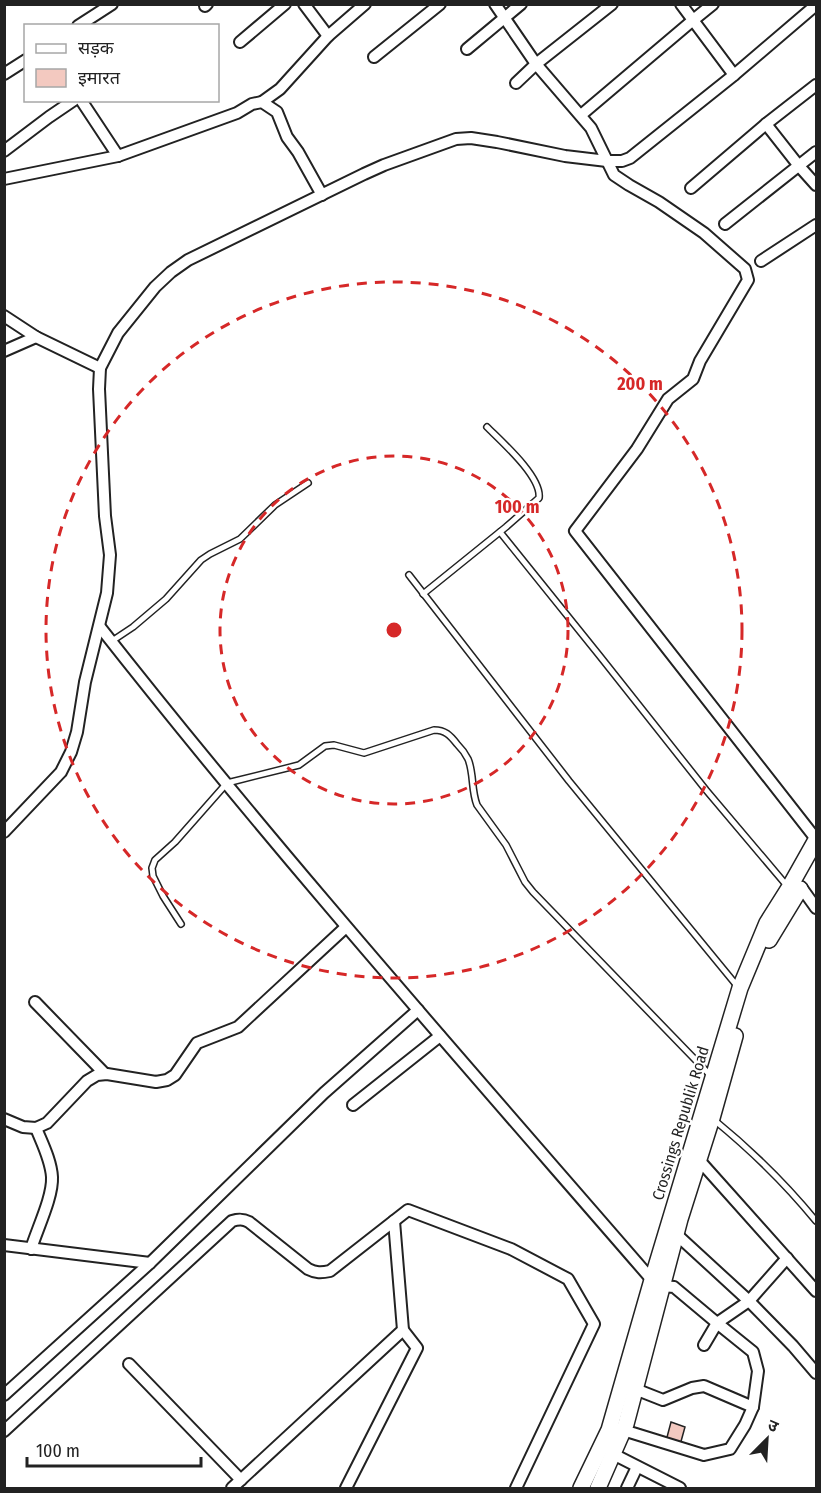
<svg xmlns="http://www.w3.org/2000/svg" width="821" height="1493" font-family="'Fira Sans Condensed','Noto Sans Devanagari',sans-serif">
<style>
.building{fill:#f3c9c0;stroke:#222;stroke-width:1.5}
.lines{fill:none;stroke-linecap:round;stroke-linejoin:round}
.lane-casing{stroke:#222;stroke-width:8}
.street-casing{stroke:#222;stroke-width:14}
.secondary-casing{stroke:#222;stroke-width:18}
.lane{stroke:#fff;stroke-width:5}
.street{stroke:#fff;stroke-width:10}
.secondary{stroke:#fff;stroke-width:15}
.ring{fill:none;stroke:#d62828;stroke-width:3;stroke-dasharray:10 8}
.labels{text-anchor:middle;stroke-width:4.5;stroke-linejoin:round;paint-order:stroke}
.street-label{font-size:16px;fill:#222;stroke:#fff}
.centre{fill:#d62828;stroke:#fff;stroke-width:3}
.ring-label{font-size:18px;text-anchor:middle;font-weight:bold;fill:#d62828;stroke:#fff;stroke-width:4.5;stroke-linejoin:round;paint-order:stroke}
</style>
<rect width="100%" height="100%" fill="#fff"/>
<path class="building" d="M671 1422 685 1427 680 1445 666 1441Z"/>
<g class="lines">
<g class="lane-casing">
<g id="lane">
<path d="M500 532 599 655 706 790 788 887"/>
<path d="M409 575 569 781 738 987"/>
<path d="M423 594 506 527 539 498C542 477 501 441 487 427"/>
<path d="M112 641 133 627 166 599 201 560 210 554 240 539 275 505 308 483"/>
<path d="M181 924 163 896 153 876 152 868 155 860 175 842 227 783 299 765 325 746 334 745 364 753 434 730C445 730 450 735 457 744 461 748 465 753 468 759 474 773 471 790 477 805L506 845 525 882 533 892 711 1076"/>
<path d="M713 1119C751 1150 785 1183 816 1221"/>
</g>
</g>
<g class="street-casing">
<g id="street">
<path d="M304 4 328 36"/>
<path d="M495 4 536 64 591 128 614 175 629 185 659 202 704 233 745 269 748 280 700 361 693 379 668 399 637 449 575 531 816 839"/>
<path d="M681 4 734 75"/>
<path d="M205 6 207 4"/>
<path d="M78 26 112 4"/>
<path d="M240 42 285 4"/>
<path d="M467 49 521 4"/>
<path d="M374 57 440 4"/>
<path d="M4 74 26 60"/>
<path d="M516 83 536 64 612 4"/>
<path d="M81 100 118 156"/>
<path d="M262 102 280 89 328 36 365 4"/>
<path d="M581 115 692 21 713 4"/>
<path d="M766 124 799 166 816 185"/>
<path d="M4 151 49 117 74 100"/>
<path d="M4 179 118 156 237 113 252 104 262 102 277 112 287 137 298 152 322 195"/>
<path d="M691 188 766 124 816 85"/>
<path d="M725 224 816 152"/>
<path d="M761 261 816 225"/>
<path d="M4 316 36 337 100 368"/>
<path d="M4 351 36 337"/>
<path d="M100 627C276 851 465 1064 652 1280L662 1286 674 1287 717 1323 749 1301 787 1258"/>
<path d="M4 832 61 772 71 752 77 732 85 682 107 593 110 555 105 516 99 389 100 368 118 333 155 287 171 272 188 260 364 174 384 165 456 139 471 138 497 142 565 156 607 161H622L630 158 734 75 816 5"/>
<path d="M801 887 816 908"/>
<path d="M35 1002 105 1074"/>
<path d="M353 1105 440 1036"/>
<path d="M4 1119 23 1127 36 1128 47 1123 87 1081 97 1075 107 1074 156 1082 167 1080 175 1075 197 1043 238 1027 346 927"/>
<path d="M699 1160 816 1291"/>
<path d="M676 1234 749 1301 793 1346 816 1373"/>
<path d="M4 1245 150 1263"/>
<path d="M31 1249C37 1229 53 1197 52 1177 51 1160 42 1143 36 1128"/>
<path d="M129 1364 241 1480"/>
<path d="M635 1389 663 1400 692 1388 704 1386 753 1407"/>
<path d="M4 1395 150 1263 324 1093 418 1010"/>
<path d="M623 1430 704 1455 730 1449 745 1425 753 1407 758 1371 753 1352 717 1323 704 1345"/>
<path d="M4 1431 232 1221C239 1219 243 1219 249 1222L308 1269C316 1273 321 1273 330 1271L408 1210 511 1249 568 1279 594 1324 516 1488"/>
<path d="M613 1454 680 1488"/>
<path d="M232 1488 403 1330 394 1221"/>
<path d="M346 1488 417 1348 403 1330"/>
<path d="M627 1488 637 1467"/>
</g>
</g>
<g class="secondary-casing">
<g id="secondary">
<path d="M769 940 800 889"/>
<path d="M581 1488 609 1430 652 1280 740 988 767 923 789 888 816 840"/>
<path d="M598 1488 626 1424 680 1219 712 1118 735 1036"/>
</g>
</g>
<use href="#lane" class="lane"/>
<use href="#street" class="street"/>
<use href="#secondary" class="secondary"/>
</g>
<g class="ring">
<circle cx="394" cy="630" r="174"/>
<circle cx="394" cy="630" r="348"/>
</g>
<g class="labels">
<g class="street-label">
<text transform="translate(680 1123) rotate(-73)" y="6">Crossings Republik Road</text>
</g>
</g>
<circle cx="394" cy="630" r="9" class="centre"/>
<g class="ring-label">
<text x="640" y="390">200 m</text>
<text x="517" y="513">100 m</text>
</g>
<rect width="821" height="1493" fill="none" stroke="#222222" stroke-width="12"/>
<rect x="24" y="24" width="195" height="78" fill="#ffffff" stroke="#a7a7a7" stroke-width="1.5"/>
<rect x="36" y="44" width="30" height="9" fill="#ffffff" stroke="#a7a7a7" stroke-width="1.5"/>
<text x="78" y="54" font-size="18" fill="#222222">सड़क</text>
<rect x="36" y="69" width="30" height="18" fill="#f3c9c0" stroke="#a7a7a7" stroke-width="1.5"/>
<text x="78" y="84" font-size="18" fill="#222222">इमारत</text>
<g transform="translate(767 1439) rotate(24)" stroke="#ffffff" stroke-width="4.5" paint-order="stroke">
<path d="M0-4.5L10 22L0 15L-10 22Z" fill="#222222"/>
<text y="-9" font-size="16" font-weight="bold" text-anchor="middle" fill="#222222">उ</text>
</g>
<path d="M27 1457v9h174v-9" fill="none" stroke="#222222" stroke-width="3"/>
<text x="36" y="1457" font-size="18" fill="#222222" stroke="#ffffff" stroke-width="4.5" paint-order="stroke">100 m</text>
</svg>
